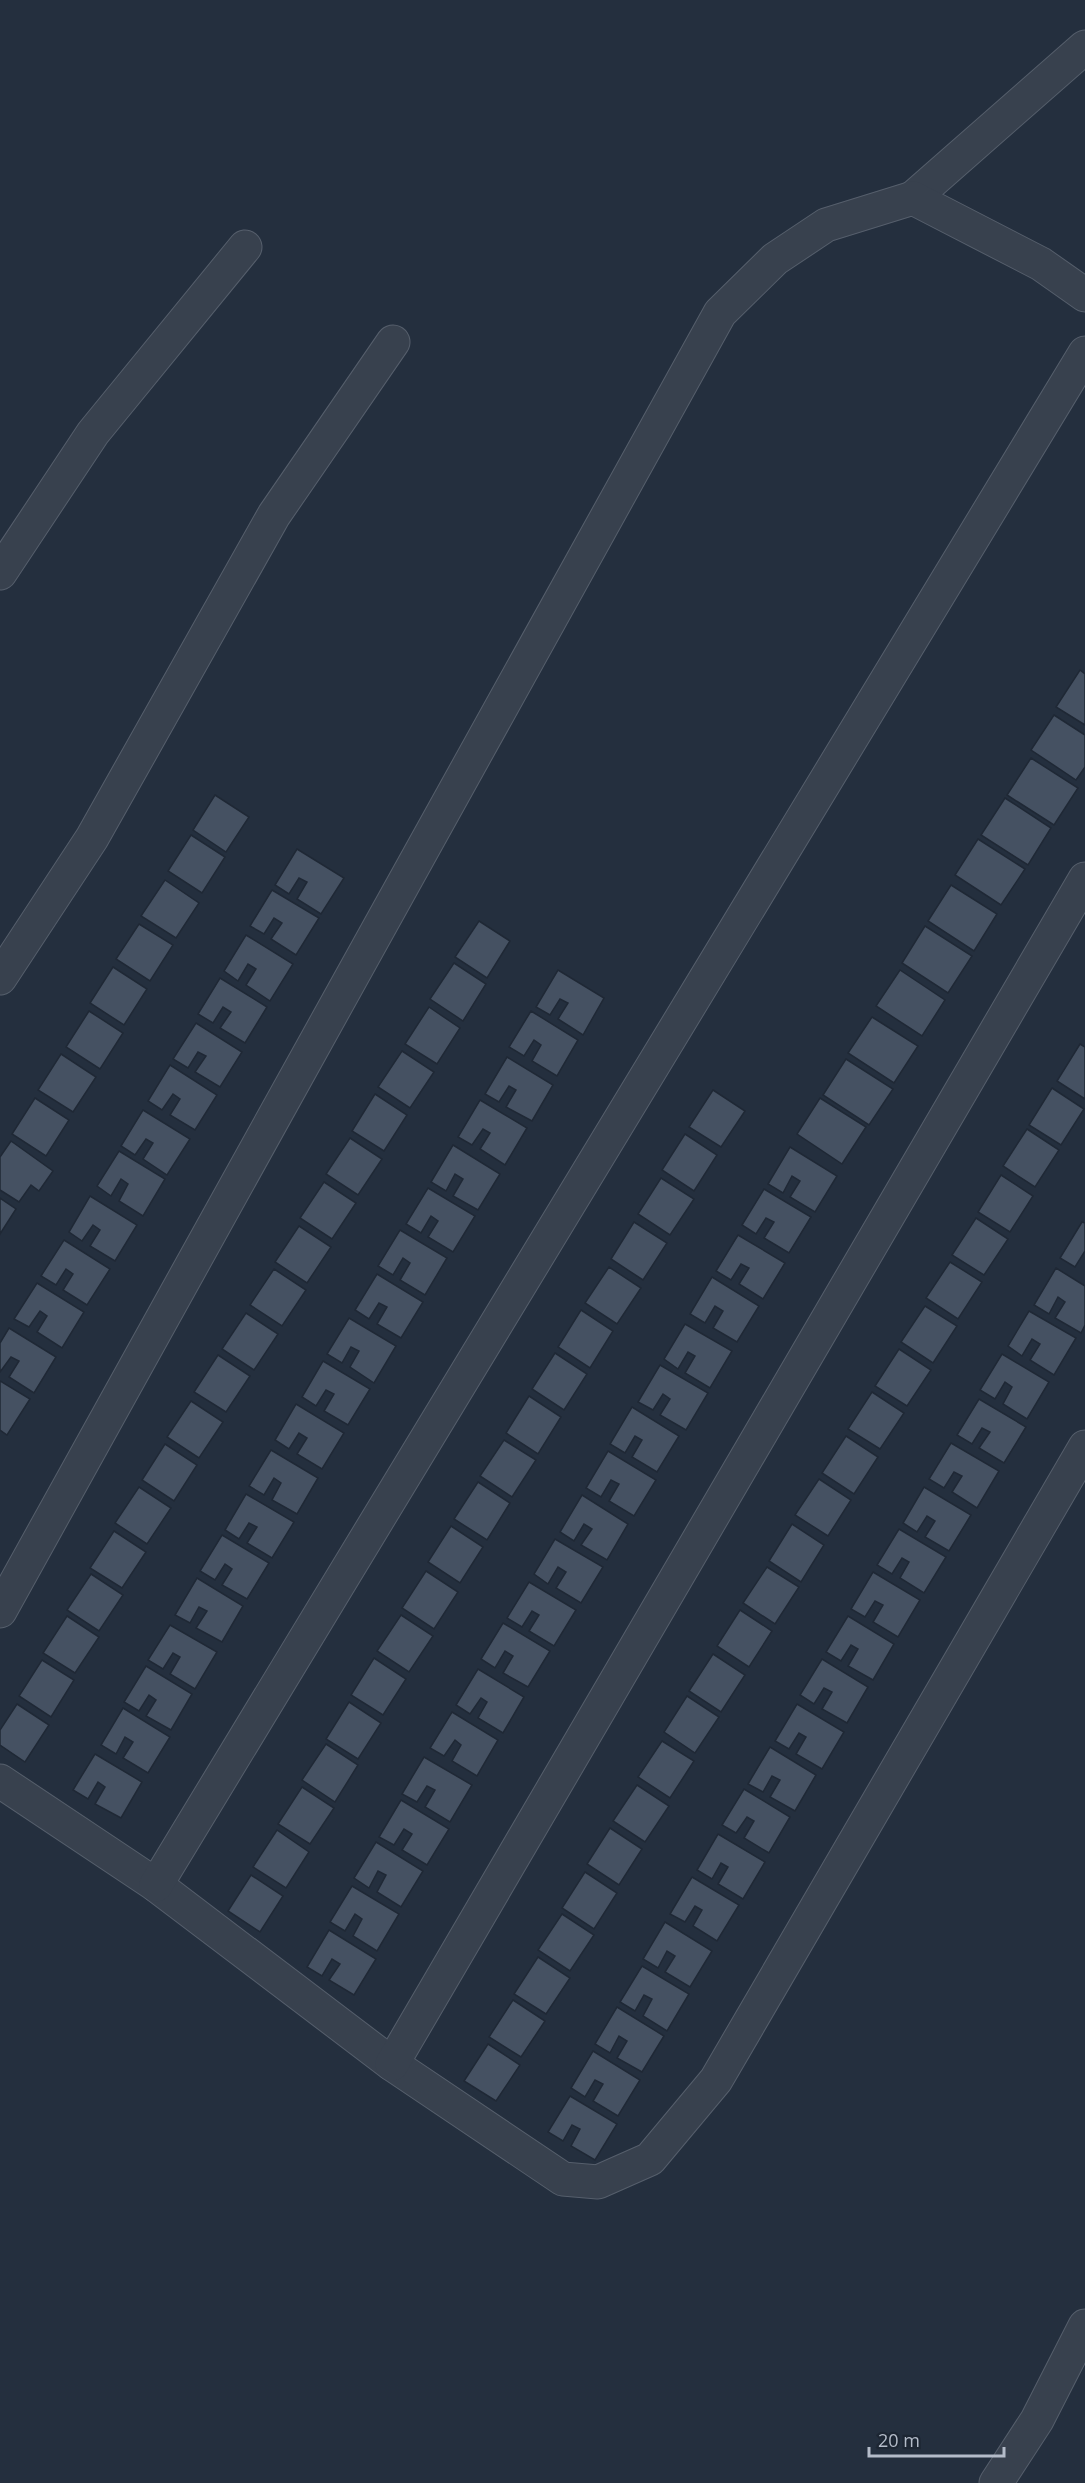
<svg xmlns="http://www.w3.org/2000/svg" width="1085" height="2483" font-family="'Open Sans',sans-serif">
<style>
.building{fill:#455162;stroke:#1f2835;stroke-width:1.5}
.lines{fill:none;stroke-linecap:round;stroke-linejoin:round}
.minor-casing{stroke:#565f6c;stroke-width:35}
.minor{stroke:#38414e;stroke-width:33}
</style>
<rect width="100%" height="100%" fill="#242f3e"/>
<g class="building">
<path d="M1080 670 1085 674V725L1056 707Z"/>
<path d="M1054 715 1085 735V767L1076 780 1031 750Z"/>
<path d="M1031 758 1078 788 1054 825 1007 795Z"/>
<path d="M215 795 249 817 226 852 193 830Z"/>
<path d="M1005 798 1051 828 1028 865 981 835Z"/>
<path d="M191 835 225 857 202 893 168 871Z"/>
<path d="M978 839 1025 869 1001 905 955 875Z"/>
<path d="M297 849 344 878 321 914 297 899 307 882 299 878 289 894 275 885Z"/>
<path d="M165 880 199 903 176 938 141 916Z"/>
<path d="M951 885 997 914 974 951 928 921Z"/>
<path d="M272 890 319 918 296 955 271 939 282 923 274 918 264 934 250 926Z"/>
<path d="M479 921 510 941 487 978 455 957Z"/>
<path d="M139 924 173 945 150 981 116 959Z"/>
<path d="M925 926 972 956 948 993 902 963Z"/>
<path d="M246 935 293 964 270 1001 246 985 256 969 248 964 238 981 224 971Z"/>
<path d="M454 963 486 984 463 1021 430 999Z"/>
<path d="M113 967 147 989 124 1025 90 1003Z"/>
<path d="M558 970 604 998 583 1035 558 1019 568 1003 560 999 550 1015 536 1007Z"/>
<path d="M900 970 945 1000 922 1036 876 1006Z"/>
<path d="M220 978 267 1007 245 1043 220 1028 231 1012 223 1007 213 1023 198 1014Z"/>
<path d="M429 1007 460 1028 437 1064 405 1044Z"/>
<path d="M89 1011 123 1033 100 1069 66 1047Z"/>
<path d="M531 1011 578 1040 557 1076 532 1061 541 1045 534 1040 524 1056 509 1047Z"/>
<path d="M872 1017 918 1046 894 1083 848 1053Z"/>
<path d="M196 1023 242 1052 220 1087 195 1072 206 1056 198 1052 188 1068 173 1059Z"/>
<path d="M1080 1044 1085 1047V1099L1057 1081Z"/>
<path d="M402 1051 434 1072 410 1108 378 1087Z"/>
<path d="M61 1054 96 1077 73 1112 38 1090Z"/>
<path d="M507 1057 553 1085 532 1121 506 1107 516 1090 509 1086 499 1102 485 1094Z"/>
<path d="M846 1059 893 1089 869 1125 823 1095Z"/>
<path d="M170 1065 217 1095 195 1130 170 1115 180 1099 173 1094 162 1110 148 1101Z"/>
<path d="M1052 1088 1084 1109 1061 1145 1029 1125Z"/>
<path d="M713 1090 745 1111 721 1147 689 1127Z"/>
<path d="M375 1094 407 1115 384 1151 352 1131Z"/>
<path d="M35 1098 69 1120 46 1156 12 1134Z"/>
<path d="M820 1098 866 1127 842 1164 797 1134Z"/>
<path d="M480 1100 527 1128 505 1165 480 1149 490 1133 483 1129 472 1145 458 1137Z"/>
<path d="M143 1110 190 1139 167 1175 143 1159 153 1143 146 1139 135 1155 121 1146Z"/>
<path d="M1027 1129 1059 1150 1035 1187 1003 1166Z"/>
<path d="M685 1134 717 1155 694 1191 662 1170Z"/>
<path d="M350 1138 382 1159 358 1195 326 1174Z"/>
<path d="M11 1141 53 1171 39 1191 31 1185 19 1202 0 1190V1157Z"/>
<path d="M453 1145 500 1174 478 1210 453 1196 463 1179 455 1174 446 1191 431 1182Z"/>
<path d="M790 1147 837 1176 815 1212 790 1197 800 1181 792 1176 783 1193 768 1184Z"/>
<path d="M119 1151 165 1179 143 1216 119 1201 128 1184 121 1179 111 1196 97 1186Z"/>
<path d="M1001 1175 1033 1196 1010 1232 978 1212Z"/>
<path d="M661 1178 694 1199 670 1235 638 1214Z"/>
<path d="M324 1182 356 1203 332 1239 300 1218Z"/>
<path d="M428 1188 475 1216 453 1252 428 1237 438 1221 431 1216 421 1233 406 1224Z"/>
<path d="M764 1189 811 1217 789 1253 764 1238 774 1222 766 1218 756 1234 742 1225Z"/>
<path d="M90 1196 137 1225 115 1261 90 1246 100 1230 93 1225 82 1241 69 1232Z"/>
<path d="M0 1198 16 1209 0 1234Z"/>
<path d="M976 1218 1008 1239 984 1275 952 1255Z"/>
<path d="M634 1222 667 1243 643 1280 611 1259Z"/>
<path d="M1082 1222 1085 1223V1251L1075 1267 1060 1258Z"/>
<path d="M299 1226 331 1247 307 1283 275 1262Z"/>
<path d="M400 1230 447 1258 425 1295 400 1280 410 1263 403 1258 393 1275 378 1266Z"/>
<path d="M738 1235 785 1263 763 1299 739 1284 749 1268 741 1264 731 1280 716 1271Z"/>
<path d="M64 1240 110 1269 87 1305 63 1290 73 1274 66 1269 56 1285 41 1276Z"/>
<path d="M950 1262 982 1282 958 1319 926 1298Z"/>
<path d="M609 1267 641 1288 617 1324 585 1303Z"/>
<path d="M1056 1268 1085 1286V1325L1081 1333 1055 1318 1065 1302 1058 1297 1049 1314 1034 1305Z"/>
<path d="M274 1269 306 1290 282 1326 250 1305Z"/>
<path d="M377 1274 423 1302 401 1338 377 1324 387 1307 379 1303 369 1319 355 1310Z"/>
<path d="M712 1277 759 1306 737 1342 713 1328 723 1311 715 1306 705 1323 690 1314Z"/>
<path d="M37 1283 84 1312 62 1348 37 1332 47 1316 40 1311 29 1327 14 1319Z"/>
<path d="M925 1306 957 1326 933 1363 901 1342Z"/>
<path d="M581 1310 613 1331 590 1368 558 1347Z"/>
<path d="M1029 1311 1076 1338 1054 1375 1030 1360 1040 1344 1032 1339 1022 1356 1008 1346Z"/>
<path d="M246 1313 278 1334 254 1370 222 1349Z"/>
<path d="M349 1318 396 1346 374 1383 350 1367 359 1351 351 1347 342 1363 327 1354Z"/>
<path d="M685 1324 732 1351 710 1388 685 1373 695 1356 688 1352 678 1369 664 1359Z"/>
<path d="M9 1328 56 1357 34 1393 9 1377 19 1361 11 1357 0 1372V1343Z"/>
<path d="M899 1349 931 1370 907 1406 875 1386Z"/>
<path d="M555 1353 587 1374 564 1410 532 1389Z"/>
<path d="M1002 1354 1049 1382 1027 1419 1003 1404 1012 1387 1005 1382 995 1399 980 1390Z"/>
<path d="M218 1355 250 1376 226 1412 194 1392Z"/>
<path d="M323 1361 370 1389 348 1425 324 1411 334 1394 326 1390 316 1406 302 1397Z"/>
<path d="M660 1365 708 1393 686 1430 660 1415 670 1399 663 1394 653 1410 638 1402Z"/>
<path d="M0 1381 30 1399 7 1435 0 1430Z"/>
<path d="M872 1392 904 1413 880 1449 848 1429Z"/>
<path d="M529 1396 561 1417 538 1454 506 1433Z"/>
<path d="M979 1399 1026 1427 1004 1463 979 1448 990 1432 982 1428 972 1444 957 1435Z"/>
<path d="M191 1401 223 1422 199 1458 167 1437Z"/>
<path d="M296 1404 344 1433 322 1469 297 1454 307 1438 299 1433 289 1449 275 1440Z"/>
<path d="M632 1407 679 1436 657 1472 632 1457 642 1440 635 1436 625 1453 610 1444Z"/>
<path d="M846 1436 878 1457 854 1494 822 1473Z"/>
<path d="M504 1440 536 1460 512 1497 480 1476Z"/>
<path d="M951 1443 999 1471 977 1508 952 1492 962 1476 954 1472 944 1488 929 1479Z"/>
<path d="M165 1444 197 1465 174 1501 142 1480Z"/>
<path d="M271 1450 318 1478 297 1514 272 1500 281 1483 274 1478 264 1495 249 1486Z"/>
<path d="M608 1451 656 1480 634 1516 609 1501 619 1484 611 1480 601 1497 586 1488Z"/>
<path d="M819 1479 851 1500 828 1536 795 1515Z"/>
<path d="M478 1482 510 1503 487 1540 454 1519Z"/>
<path d="M139 1487 171 1508 147 1544 115 1523Z"/>
<path d="M924 1487 971 1515 949 1551 925 1537 935 1521 927 1516 917 1532 903 1523Z"/>
<path d="M246 1494 294 1522 272 1558 247 1543 257 1527 249 1523 239 1539 225 1530Z"/>
<path d="M582 1495 628 1524 607 1560 581 1545 592 1529 584 1524 574 1541 560 1532Z"/>
<path d="M792 1524 824 1545 801 1582 769 1561Z"/>
<path d="M451 1526 483 1547 460 1583 428 1562Z"/>
<path d="M899 1529 946 1557 924 1593 900 1578 909 1562 902 1558 892 1574 877 1565Z"/>
<path d="M114 1531 146 1552 122 1588 90 1568Z"/>
<path d="M222 1535 269 1563 247 1599 222 1585 232 1569 225 1564 215 1580 200 1571Z"/>
<path d="M555 1539 603 1567 581 1603 556 1588 566 1572 558 1567 548 1584 534 1574Z"/>
<path d="M767 1567 799 1587 775 1624 743 1603Z"/>
<path d="M426 1571 458 1592 434 1629 402 1608Z"/>
<path d="M873 1572 920 1600 898 1637 873 1622 883 1605 875 1601 865 1617 851 1609Z"/>
<path d="M91 1574 123 1595 99 1631 67 1610Z"/>
<path d="M197 1578 243 1606 222 1642 196 1628 207 1611 199 1607 190 1623 175 1615Z"/>
<path d="M529 1582 576 1610 554 1646 529 1631 539 1615 532 1611 522 1627 507 1618Z"/>
<path d="M740 1610 772 1631 749 1667 717 1646Z"/>
<path d="M401 1615 433 1636 409 1672 377 1651Z"/>
<path d="M67 1616 99 1637 75 1673 43 1653Z"/>
<path d="M848 1616 894 1644 873 1680 848 1666 858 1649 851 1645 841 1661 826 1652Z"/>
<path d="M503 1623 550 1651 528 1687 503 1673 513 1656 505 1651 495 1668 481 1659Z"/>
<path d="M170 1625 217 1652 195 1689 170 1674 180 1657 173 1653 163 1669 148 1660Z"/>
<path d="M713 1654 745 1675 721 1712 689 1691Z"/>
<path d="M374 1658 406 1679 383 1715 351 1695Z"/>
<path d="M822 1659 868 1687 847 1723 822 1709 832 1692 824 1688 814 1704 800 1695Z"/>
<path d="M42 1660 74 1680 51 1717 19 1696Z"/>
<path d="M146 1666 192 1694 171 1730 146 1716 156 1700 149 1695 139 1711 124 1702Z"/>
<path d="M478 1669 524 1697 503 1733 478 1718 487 1702 481 1698 470 1714 456 1705Z"/>
<path d="M687 1696 719 1717 695 1753 664 1732Z"/>
<path d="M349 1702 381 1723 358 1759 326 1739Z"/>
<path d="M17 1704 49 1725 25 1762 0 1745V1730Z"/>
<path d="M797 1704 844 1732 822 1769 796 1754 806 1737 799 1733 789 1749 775 1741Z"/>
<path d="M123 1708 170 1737 148 1773 123 1758 133 1742 125 1737 116 1754 101 1745Z"/>
<path d="M452 1712 498 1740 477 1776 452 1761 461 1745 455 1740 444 1756 430 1748Z"/>
<path d="M662 1741 694 1761 670 1798 638 1777Z"/>
<path d="M326 1744 358 1765 335 1802 302 1780Z"/>
<path d="M770 1747 816 1775 795 1811 770 1797 780 1780 772 1776 763 1792 748 1784Z"/>
<path d="M95 1754 142 1782 121 1818 95 1804 105 1787 98 1782 88 1799 73 1790Z"/>
<path d="M424 1757 472 1785 450 1822 425 1807 435 1790 427 1786 417 1802 402 1794Z"/>
<path d="M637 1785 669 1806 645 1842 613 1821Z"/>
<path d="M302 1787 334 1808 310 1844 278 1824Z"/>
<path d="M744 1789 790 1817 769 1853 744 1838 754 1821 747 1817 736 1833 722 1825Z"/>
<path d="M401 1800 449 1829 427 1865 402 1850 412 1834 404 1829 394 1845 379 1837Z"/>
<path d="M610 1828 642 1849 619 1885 587 1864Z"/>
<path d="M277 1830 309 1852 286 1888 253 1867Z"/>
<path d="M718 1834 765 1862 743 1899 718 1884 728 1867 721 1863 712 1879 697 1870Z"/>
<path d="M376 1842 423 1871 401 1907 377 1892 386 1875 378 1871 369 1888 354 1878Z"/>
<path d="M585 1872 617 1893 594 1929 562 1908Z"/>
<path d="M251 1875 283 1896 260 1932 228 1911Z"/>
<path d="M692 1877 739 1905 717 1941 693 1926 702 1910 695 1906 685 1922 670 1914Z"/>
<path d="M352 1886 399 1914 377 1951 353 1936 362 1919 355 1914 345 1931 330 1922Z"/>
<path d="M562 1914 594 1935 570 1971 538 1950Z"/>
<path d="M665 1922 712 1951 690 1987 665 1972 675 1956 667 1951 658 1968 643 1959Z"/>
<path d="M329 1930 376 1959 354 1995 329 1980 340 1964 332 1959 322 1976 307 1967Z"/>
<path d="M538 1957 570 1978 546 2014 514 1994Z"/>
<path d="M642 1966 689 1994 667 2031 643 2016 652 1999 644 1995 635 2011 620 2002Z"/>
<path d="M513 2000 545 2021 521 2057 489 2037Z"/>
<path d="M617 2007 664 2036 642 2072 617 2058 627 2041 619 2036 610 2053 595 2044Z"/>
<path d="M488 2044 520 2065 496 2101 464 2081Z"/>
<path d="M593 2051 640 2080 618 2116 593 2101 603 2084 595 2080 585 2097 571 2088Z"/>
<path d="M570 2096 617 2124 595 2160 571 2146 580 2129 572 2125 563 2141 548 2132Z"/>
</g>
<g class="lines">
<g class="minor-casing">
<g id="minor">
<path d="M913 198 1085 47"/>
<path d="M0 573 93 433 245 247"/>
<path d="M0 978 92 838 274 515 393 342"/>
<path d="M0 1611 720 313 775 259 826 225 913 198 1041 264 1085 295"/>
<path d="M0 1781 156 1885 392 2064 563 2179 598 2182 650 2159 716 2080 1085 1447"/>
<path d="M156 1885 1085 353"/>
<path d="M392 2064 1085 879"/>
<path d="M996 2483 1037 2420 1085 2326"/>
</g>
</g>
<use href="#minor" class="minor"/>
</g>
<path d="M869 2447v9h135v-9" fill="none" stroke="#b4bcc9" stroke-width="3"/>
<text x="878" y="2447" font-size="18" fill="#b4bcc9" stroke="#1d2633" stroke-width="4.5" paint-order="stroke">20 m</text>
</svg>
